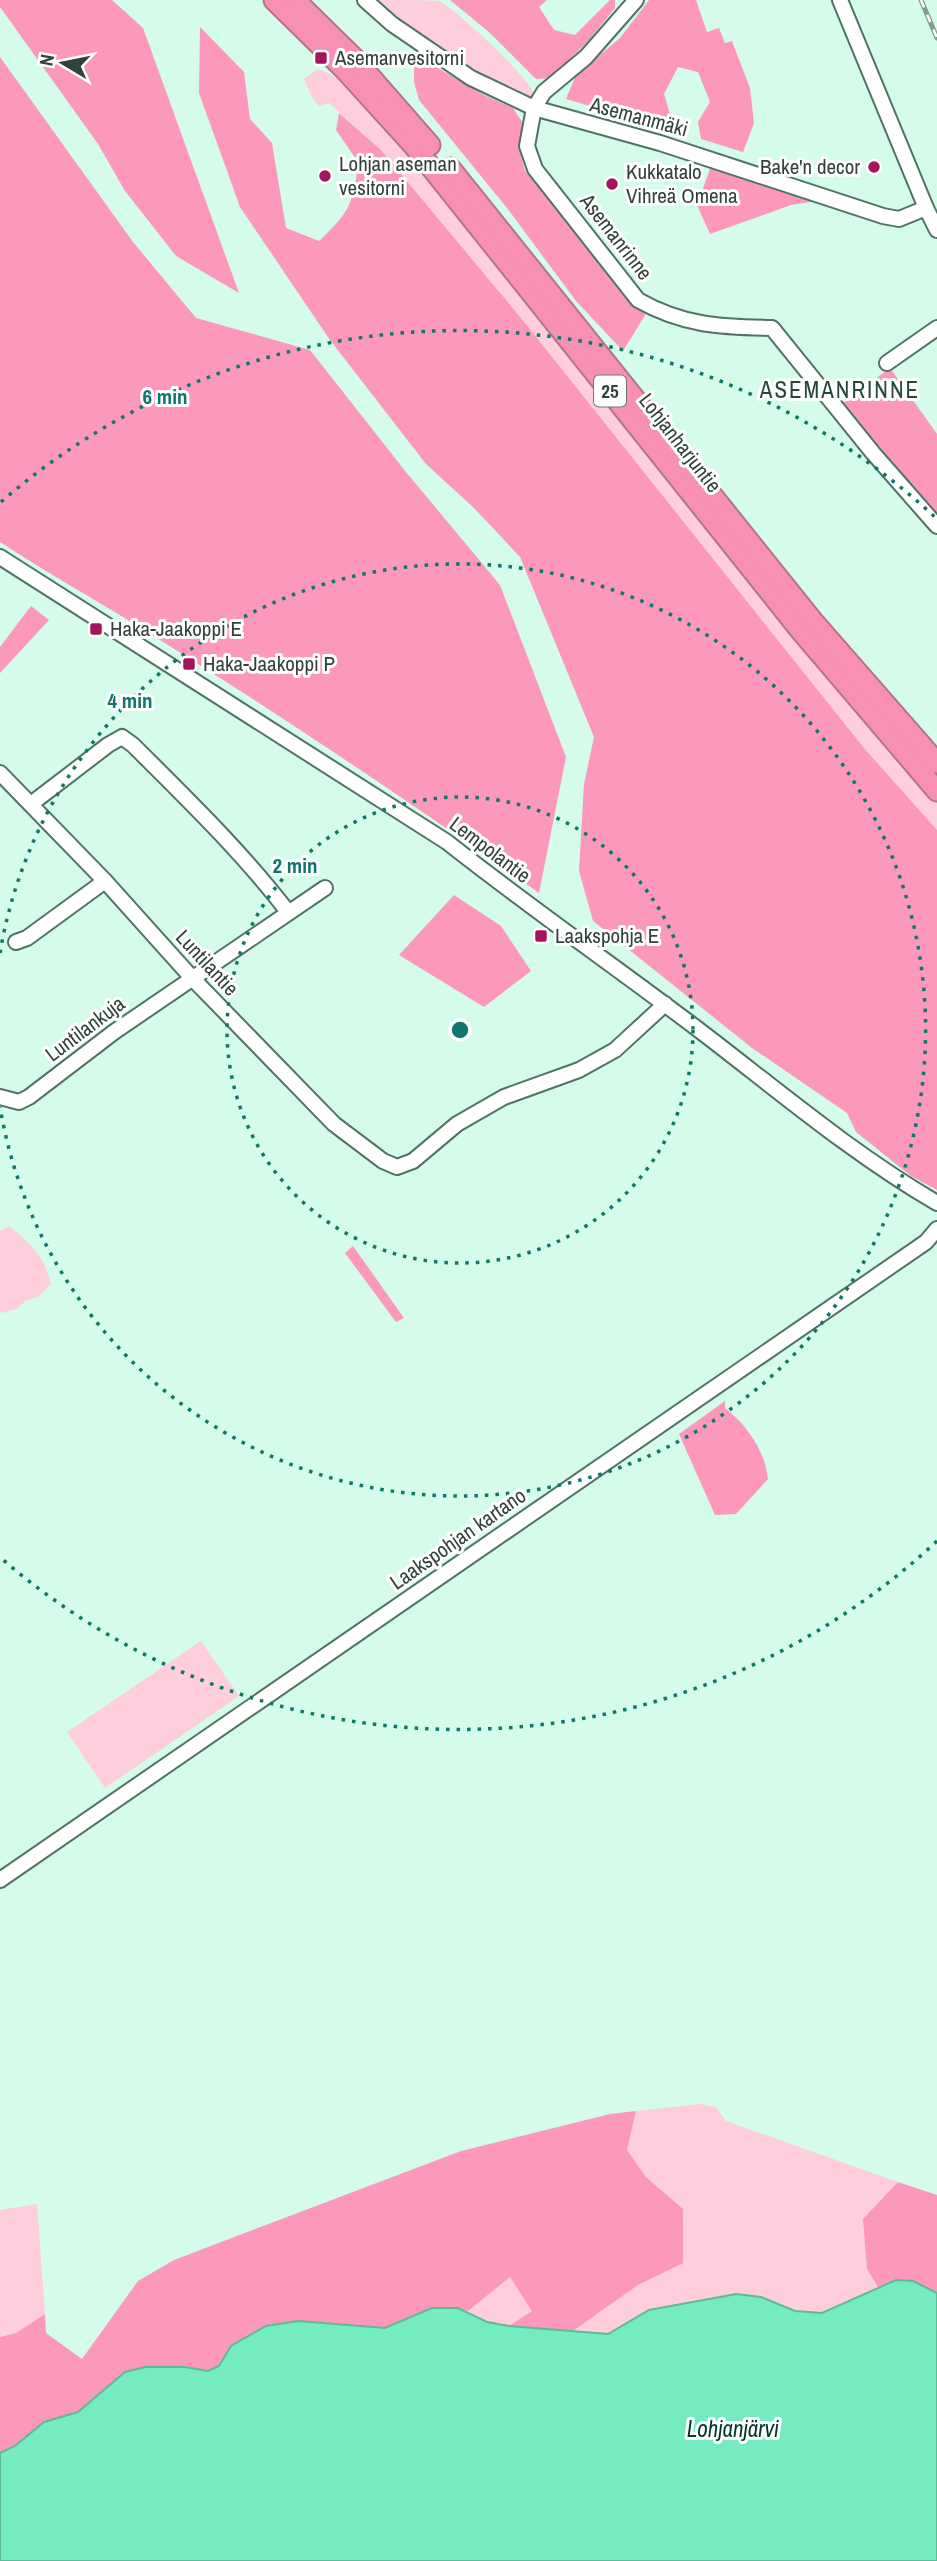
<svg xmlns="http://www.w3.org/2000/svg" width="937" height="2561" font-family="'Archivo Narrow',sans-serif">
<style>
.green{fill:#fecedd}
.forest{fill:#fc98bb}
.water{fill:#74ecc0;stroke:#60b998;stroke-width:2}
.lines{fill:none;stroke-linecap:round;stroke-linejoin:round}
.minor-casing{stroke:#507365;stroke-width:18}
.highway-casing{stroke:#b27489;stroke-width:23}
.minor{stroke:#fff;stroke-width:14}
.highway{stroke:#f790b4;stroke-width:19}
.rail-casing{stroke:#839d91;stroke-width:5}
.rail{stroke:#fefefe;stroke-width:2.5;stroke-dasharray:8;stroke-linecap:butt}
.ring{fill:none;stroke:#0f766e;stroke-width:3.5;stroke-dasharray:3.5 7}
.poi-dot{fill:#a3165c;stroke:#fefefe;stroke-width:2.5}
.labels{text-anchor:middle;stroke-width:6;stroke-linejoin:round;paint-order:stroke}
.shield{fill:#fefefe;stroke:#6f7a75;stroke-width:2}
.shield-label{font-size:19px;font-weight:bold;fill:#32413a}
.poi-label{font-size:21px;fill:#32413a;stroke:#fefefe;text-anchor:start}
.street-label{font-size:21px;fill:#32413a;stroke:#fefefe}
.neighbourhood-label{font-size:23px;letter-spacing:2px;fill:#26483b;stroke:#fefefe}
.water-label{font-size:23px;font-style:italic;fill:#003727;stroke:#fefefe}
.centre{fill:#0f766e;stroke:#fefefe;stroke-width:3.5}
.ring-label{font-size:21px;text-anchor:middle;font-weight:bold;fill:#0f766e;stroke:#fefefe;stroke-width:6;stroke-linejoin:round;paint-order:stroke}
</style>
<rect width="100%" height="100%" fill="#d5fbea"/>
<g class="green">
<path d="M374 0C387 0 430 0 439 1 456 9 531 79 534 95L530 98 487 79 433 47Z"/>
<path d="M318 69C348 78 370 110 391 132L708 532 937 802V830L864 748 521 318 381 150 329 103 319 106 313 99 304 79Z"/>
<path d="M9 1226C31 1244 44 1255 51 1284L38 1297 25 1301 17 1309 3 1313 0 1311V1231Z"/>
<path d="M201 1641 239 1696 105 1788 67 1732Z"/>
<path d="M700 2104 716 2107 726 2121 898 2182 864 2219 867 2269 879 2289 822 2313 795 2311 761 2297 608 2334 573 2331 638 2285 683 2262V2209L646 2177 627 2150 636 2111Z"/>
<path d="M37 2204 45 2314 16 2333 0 2337V2210Z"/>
<path d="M510 2277 533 2311 509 2326 487 2322 468 2311Z"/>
</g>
<g class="forest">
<path d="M0 0H112L143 28 239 293 176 256 125 191 98 144 0 7Z"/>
<path d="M450 0H547L539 7 554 30 575 35 610 0H615V8L588 41 551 78 536 79 490 33Z"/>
<path d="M649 0H696L707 32 719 28 725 43 732 41 750 88 754 123 743 152 701 139 698 122 710 102 698 72 678 67 664 94 675 131 566 99 576 75 620 38Z"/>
<path d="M200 27 244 72 250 119 272 143 286 228 319 241C349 213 354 203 358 162L336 130 339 113 381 150 521 318 864 748 937 830V1190L911 1176 856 1132 847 1113 752 1048 593 921 579 871 584 784 594 737 520 557 474 508 426 464 330 340 240 207 199 93Z"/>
<path d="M414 54 484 95 513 108 522 122 520 153 525 171 647 312 623 351 576 301 507 208 419 100 414 82Z"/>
<path d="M0 57 133 242 196 318 310 350 406 472 500 585 566 757 539 893C417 807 294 724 168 645 112 609 55 578 0 542Z"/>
<path d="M711 166 817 201 791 205 710 234 697 205Z"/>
<path d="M890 368 937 434V516L843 403Z"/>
<path d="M31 606 49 620 0 673V647Z"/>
<path d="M454 895 501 926 531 971 484 1007 399 955Z"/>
<path d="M353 1246 404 1318 396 1322 345 1253Z"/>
<path d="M725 1401V1408C747 1425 765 1451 768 1479L736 1514 715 1515 679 1434Z"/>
<path d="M636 2111 627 2150 646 2177 683 2209V2263L638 2285 573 2331 509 2326 532 2311 510 2277 468 2311 458 2308H432L385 2328 329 2323 231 2346 218 2366 208 2371 185 2367 125 2372 78 2412 44 2422 15 2446 0 2453V2337L16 2333 45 2314 46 2333 82 2359 138 2281 174 2260 461 2151 610 2114Z"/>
<path d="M898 2182 937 2195V2293C908 2287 914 2270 879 2289L867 2269 863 2219Z"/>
</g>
<path class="water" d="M896 2280 913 2281 937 2293V2561H0V2453L15 2446 44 2422 78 2412 125 2372 145 2367H185L208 2371 219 2366 231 2346 266 2326 298 2321 385 2328 432 2308H458L487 2322 509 2326 608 2334 649 2310 736 2294 761 2297 795 2311 822 2313Z"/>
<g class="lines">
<g class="minor-casing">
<g id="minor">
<path d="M365 0 392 24 471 78 534 108 660 143 883 216 899 219 926 208"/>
<path d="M636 0 586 57 544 92 534 108 527 146 535 169 638 300C684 326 721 327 772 328L873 453 937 526"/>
<path d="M840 0 926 208 937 230"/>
<path d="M887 363 937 328"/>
<path d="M0 557 447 842C528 906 613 965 695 1027 774 1087 851 1153 937 1203"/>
<path d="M0 773 105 881 193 979 334 1124 383 1161 397 1167 413 1161 457 1124 504 1097 579 1070 615 1050 665 1004"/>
<path d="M31 804 108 745 122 737 133 745C187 799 242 852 288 912"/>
<path d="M16 942 27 938 105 881"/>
<path d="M0 1097 19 1102 29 1097 114 1032 325 888"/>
<path d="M0 1880 926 1242 937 1229"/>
</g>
</g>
<g class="highway-casing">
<g id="highway">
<path d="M274 0 345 70 414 146 800 630 937 791"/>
<path d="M295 0 354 58 430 145"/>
<path d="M450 168 812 620 937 763"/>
</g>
</g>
<use href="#minor" class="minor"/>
<use href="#highway" class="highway"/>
<g class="rail-casing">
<path id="rail" d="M921 0 937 38"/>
</g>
<use href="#rail" class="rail"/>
</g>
<g class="ring">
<circle cx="460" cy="1030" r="233"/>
<path d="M0 953A466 466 0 1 1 0 1107"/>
<path d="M937 1541A699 699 0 0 1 1 1558M1 502A699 699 0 0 1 937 519"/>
</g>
<g class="poi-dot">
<rect x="314" y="51" width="14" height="14" rx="3.5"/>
<circle cx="874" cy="167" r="7"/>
<circle cx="325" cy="176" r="7"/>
<circle cx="612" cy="184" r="7"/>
<rect x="89" y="622" width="14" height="14" rx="3.5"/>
<rect x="182" y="657" width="14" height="14" rx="3.5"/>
<rect x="534" y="929" width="14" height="14" rx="3.5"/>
</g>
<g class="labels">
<rect class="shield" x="594" y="375.5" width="32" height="31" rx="5"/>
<g class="shield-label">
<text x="610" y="398">25</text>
</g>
<g class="poi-label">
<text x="335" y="65">Asemanvesitorni</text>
<text x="339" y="171">Lohjan aseman<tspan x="339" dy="24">vesitorni</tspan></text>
<text x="860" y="174" text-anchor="end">Bake'n decor</text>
<text x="626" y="179">Kukkatalo<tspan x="626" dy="24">Vihreä Omena</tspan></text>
<text x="110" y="636">Haka-Jaakoppi E</text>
<text x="203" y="671">Haka-Jaakoppi P</text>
<text x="555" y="943">Laakspohja E</text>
</g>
<g class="street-label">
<text transform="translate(639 117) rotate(15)" y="7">Asemanmäki</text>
<text transform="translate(616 237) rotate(52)" y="7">Asemanrinne</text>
<text transform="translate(680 443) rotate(52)" y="7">Lohjanharjuntie</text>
<text transform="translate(490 850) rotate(37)" y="7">Lempolantie</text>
<text transform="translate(207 963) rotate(47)" y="7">Luntilantie</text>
<text transform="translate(85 1029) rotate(-37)" y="7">Luntilankuja</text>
<text transform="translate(458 1539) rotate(-35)" y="7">Laakspohjan kartano</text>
</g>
<g class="neighbourhood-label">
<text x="840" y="398">ASEMANRINNE</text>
</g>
<g class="water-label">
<text x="733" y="2437">Lohjanjärvi</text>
</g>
</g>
<circle cx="460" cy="1030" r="10" class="centre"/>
<g class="ring-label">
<text x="165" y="404">6 min</text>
<text x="130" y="708">4 min</text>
<text x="295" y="873">2 min</text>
</g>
<g transform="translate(63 63) rotate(280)" stroke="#fefefe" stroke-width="5" paint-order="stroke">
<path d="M0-5L12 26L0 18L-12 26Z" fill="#32413a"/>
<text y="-10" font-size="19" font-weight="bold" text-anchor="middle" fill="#32413a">N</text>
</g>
</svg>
